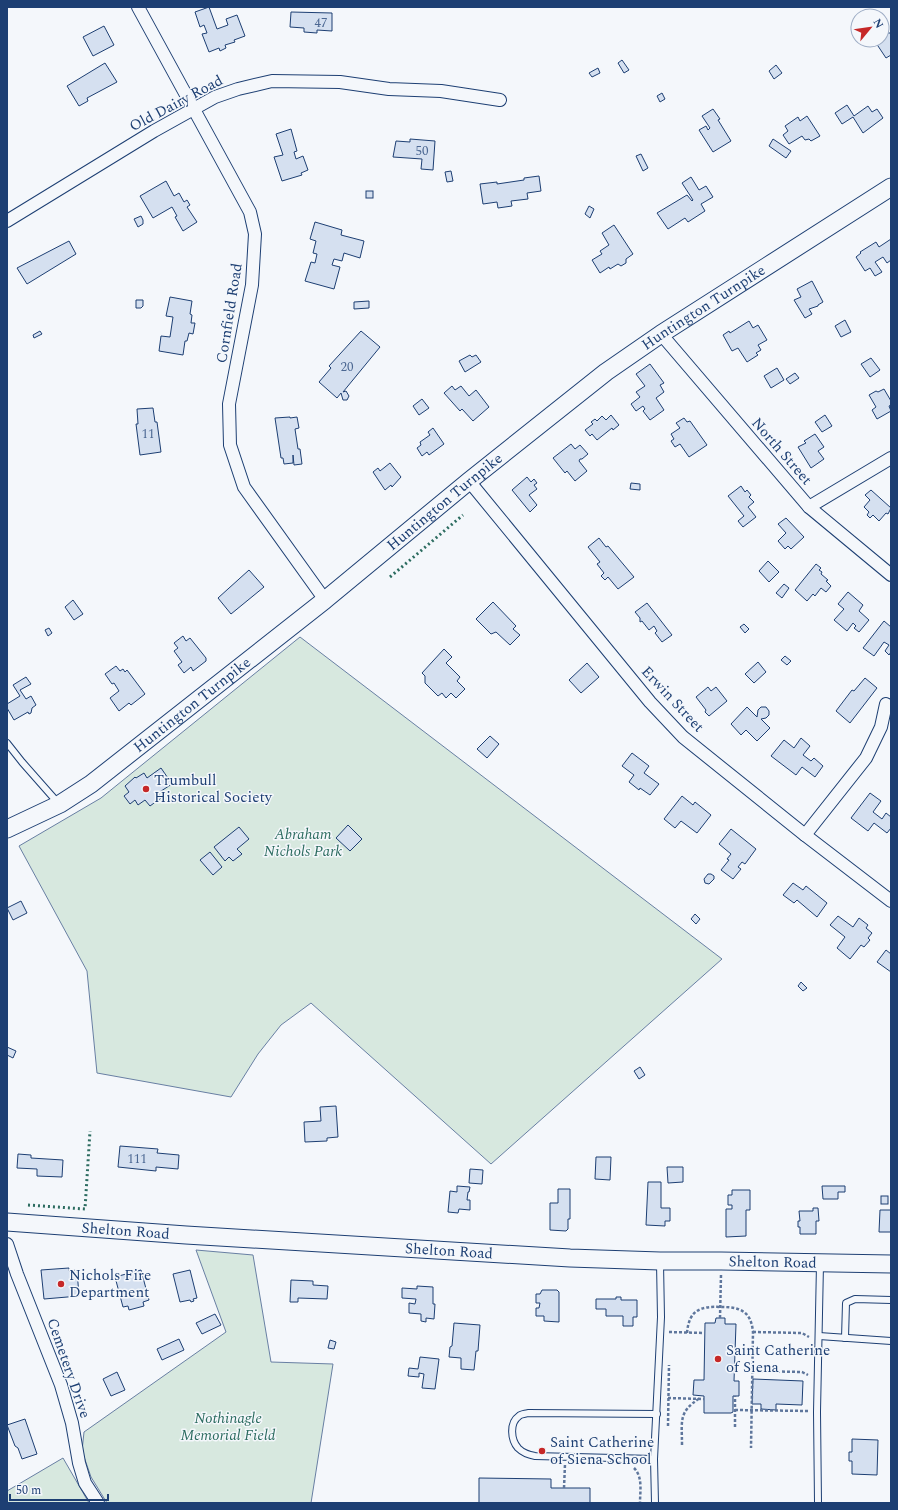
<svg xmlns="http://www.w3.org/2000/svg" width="898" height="1510" font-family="Spectral,serif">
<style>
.green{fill:#d7e8df;stroke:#687fa3}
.building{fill:#d5e0f0;stroke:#1d3f73}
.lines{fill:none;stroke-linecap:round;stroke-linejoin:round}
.lane-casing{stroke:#1d3f73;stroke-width:8}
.street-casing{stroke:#1d3f73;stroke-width:14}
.secondary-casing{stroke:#1d3f73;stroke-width:19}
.path{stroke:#5e769c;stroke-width:2.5;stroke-dasharray:3 2;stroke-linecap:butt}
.lane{stroke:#f4f7fb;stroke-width:6}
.street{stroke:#f4f7fb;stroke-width:12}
.secondary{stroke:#f4f7fb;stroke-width:17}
.hedge{stroke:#2c6c60;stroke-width:3;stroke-dasharray:2 3;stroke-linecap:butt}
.poi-dot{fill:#c62828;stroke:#f4f7fb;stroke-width:1.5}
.labels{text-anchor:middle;stroke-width:3;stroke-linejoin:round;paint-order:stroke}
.number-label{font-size:13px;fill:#4b6792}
.street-label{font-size:15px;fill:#1d3f73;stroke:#f4f7fb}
.poi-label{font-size:15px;fill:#1d3f73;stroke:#f4f7fb;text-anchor:start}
.park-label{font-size:15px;font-style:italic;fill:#2c6c60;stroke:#f4f7fb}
</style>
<rect width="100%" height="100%" fill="#f4f7fb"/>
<g class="green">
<path d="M300 637 722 959 491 1164 311 1003 281 1025 258 1054 231 1097 97 1073 87 971 19 846 101 798Z"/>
<path d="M196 1250 253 1255 271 1362 333 1364 311 1503H107L91 1477 82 1451 84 1432 226 1332Z"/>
<path d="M63 1458 89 1503H7V1491Z"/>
</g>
<g class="building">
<path d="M209 7 217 29 228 25 226 19 237 15 245 36 234 40 235 42 225 45 226 48 220 51 219 48 209 52 202 34 207 33 204 25 200 27 195 12Z"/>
<path d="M291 12 332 13V31L317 30V33L304 32V28L290 27Z"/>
<path d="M882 24 888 33H891V55L886 58 874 40H882Z"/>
<path d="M104 26 114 45 93 56 83 37Z"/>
<path d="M622 60 629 70 624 73 618 63Z"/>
<path d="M105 63 117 82 87 98 88 101 79 106 67 86Z"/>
<path d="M776 65 782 73 774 79 769 71Z"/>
<path d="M598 68 600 73 592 77 589 73Z"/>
<path d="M662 93 665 99 660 102 657 96Z"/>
<path d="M847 105 854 116 868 106 872 112 877 109 883 118 863 133 853 117 842 124 835 113Z"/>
<path d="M713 109 720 119 718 120 731 141 713 152 699 130 706 126 708 130 710 128 702 116Z"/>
<path d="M807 116 820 136 811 141 809 139 805 140 802 136 789 144 783 135 788 131 785 126 798 117 800 121Z"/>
<path d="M291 129 297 151 294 152 296 159 303 156 308 170 301 173 302 175 282 181 274 157 283 155 276 134Z"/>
<path d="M410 139 435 141 433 170 421 169 422 159 393 157 396 141 410 142Z"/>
<path d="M773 139 791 151 786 158 769 146Z"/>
<path d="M641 154 648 168 643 171 636 156Z"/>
<path d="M451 171 453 181 447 182 445 172Z"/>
<path d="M539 176 541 191 527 193 528 199 511 201 512 206 498 208 497 202 483 204 480 184 497 182V184L524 180V178Z"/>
<path d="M691 177 699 190 706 186 713 197 701 204 705 211 688 222 685 218 668 229 657 213 687 195 692 201 693 200 682 183Z"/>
<path d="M166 181 174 196 179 193 184 202 187 200 190 205 187 207 197 222 183 231 175 217 177 216 172 207 153 218 140 196Z"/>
<rect x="366" y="191" width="7" height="7"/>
<path d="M589 206 594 209 590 218 585 214Z"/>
<path d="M141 216 143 220V224L138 227 134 219Z"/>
<path d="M315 222 342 230 341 235 364 241 360 258 344 253 342 261 334 259 332 265 340 267 334 289 305 281 311 262 315 263 317 254 313 253 316 241 310 239Z"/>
<path d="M614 225 633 254 626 259V263L621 266 618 264 610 269 609 267 600 273 592 260 602 254 600 251 609 245 602 233Z"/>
<path d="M891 239V260L887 263 883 257 875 262 882 272 875 276 870 268 865 271 856 257 861 253 860 252 876 242 879 247Z"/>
<path d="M69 241 76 254 27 284 17 268Z"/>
<path d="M812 281 823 302 818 305V306L809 309 812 314 805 318 794 300 801 297 797 289Z"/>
<path d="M170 297 192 301 190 314 192 315 191 323H195L193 334 189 333 187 341H185L183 355 159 351 161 336 170 337 173 317 166 316Z"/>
<path d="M136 300H143V306L141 308H136Z"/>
<path d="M369 301V308L354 309V302Z"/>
<path d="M845 320 851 332 841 337 835 326Z"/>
<path d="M749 321 753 328 758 325 767 340 758 345 761 350 756 353 758 355 747 362 738 348 732 351 723 335 729 331 730 333Z"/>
<path d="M40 331 42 334 34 338 33 335Z"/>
<path d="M361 331 380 347 343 392 346 391 349 396 347 400H343L341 393 337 398 319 382 331 368 329 366Z"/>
<path d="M470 355 472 357 476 355 481 362 465 372 459 361Z"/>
<path d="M871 358 880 370 870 377 861 364Z"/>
<path d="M650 364 664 383 660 385 664 392 656 398 664 410 650 420 643 411 645 409 643 406 636 411 631 404 640 397 636 392 645 386 636 374Z"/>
<path d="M777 368 784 380 771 388 764 376Z"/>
<path d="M795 373 799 378 790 384 786 379Z"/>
<path d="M452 386 455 390 461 386 469 396 476 390 489 407 473 421 462 409 460 411 444 393Z"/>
<path d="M884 389 891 401V405L889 406 891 411 877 419 872 410 876 407 869 395 876 391 878 392Z"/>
<path d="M422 399 429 408 419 415 413 406Z"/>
<path d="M153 408 155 422H157L161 452 140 455 136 424H138L137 409Z"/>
<path d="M611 415 619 425 613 430 612 428 597 440 592 434 590 436 585 430 593 424 591 422 595 419 597 421 602 416 606 420Z"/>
<path d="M825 415 832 426 822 432 815 422Z"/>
<path d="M290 417V418L297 417 299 428 295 429 298 449H300L302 464 294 465 293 455V463L284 464 283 458H281L275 418Z"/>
<path d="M684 418 687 422 690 421 707 445 689 457 680 444 675 447 671 441 674 439 671 434 680 428 676 423Z"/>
<path d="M433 428 444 444 429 455 427 452 422 456 417 448 421 445 420 442 430 435 428 432Z"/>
<path d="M815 434 824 447 818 451 824 459 811 468 798 447 806 443 804 441Z"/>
<path d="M571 444 575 449 580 445 588 454 582 459H580L579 461 587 471 575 481 567 471 565 473 553 458Z"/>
<path d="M390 463 401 477 392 487 391 485 385 490 373 472 378 468 380 471Z"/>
<path d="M527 477 531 482 534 479 537 483 534 485 537 489 529 495 537 505 530 512 512 490Z"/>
<path d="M631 483 640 484V490L630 489Z"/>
<path d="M741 486 745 492 747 490 751 495 749 497 754 502 748 507 756 517 743 527 738 521 744 516 728 496Z"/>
<path d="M871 490 891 508 888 514 886 513 879 521 873 515 870 518 867 515 869 512 864 507 870 500 865 495Z"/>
<path d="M786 518 804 537 791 549 788 546 785 549 778 541 786 533 778 524Z"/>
<path d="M599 538 606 547 608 546 634 577 618 589 608 577 605 580 601 576 604 573 597 564 600 562 588 547Z"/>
<path d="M768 561 779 572 769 582 759 571Z"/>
<path d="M816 564 821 568 819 570 822 572 821 574 828 580 826 581 831 586 826 592 821 588 815 596 813 594 807 601 795 590Z"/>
<path d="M249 570 264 587 231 614 218 598Z"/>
<path d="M784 584 789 588 782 598 776 593Z"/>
<path d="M848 592 863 605 859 611 869 620 859 632 854 628 856 626 853 623 847 631 834 620 844 609 838 604Z"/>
<path d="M73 600 83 614 74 620 65 607Z"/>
<path d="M493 602 516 626 513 629 520 635 510 645 496 632 491 634 476 619Z"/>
<path d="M647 603 672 635 662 642 655 633 657 631 654 626 649 630 642 621 640 622V618L635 612Z"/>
<path d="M884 621 891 627V652L889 655 885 651 889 645 884 642 874 656 863 648Z"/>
<path d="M744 624 749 629 745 633 740 627Z"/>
<path d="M49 628 52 633 48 636 45 630Z"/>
<path d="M183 636 186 641 190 638 206 658V661L193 671 191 667 184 673 178 665 182 662 174 651 178 648 174 643Z"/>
<path d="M444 649 452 657 446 663 460 677 457 681 465 689 456 698 451 693 446 698 442 693 438 696 425 683V676L422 673Z"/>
<path d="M785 656 791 661 787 665 781 660Z"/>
<path d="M758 662 766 672 754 683 745 674Z"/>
<path d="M587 663 599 677 581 693 569 680Z"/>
<path d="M116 666 120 671 123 669 125 672 127 670 145 694 131 705 129 703 119 711 110 698 119 691 114 683 112 684 105 674Z"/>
<path d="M26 677 31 684 20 690 26 699 31 696 36 705 32 708 31 713 29 714 28 712 14 720 7 708V704L20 696 13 685Z"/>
<path d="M865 678 877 688 850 723 836 711 852 690 854 691Z"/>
<path d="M708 687 711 691 716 687 727 701 709 716 705 712 706 710 696 697Z"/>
<path d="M747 707 757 717 758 710 761 707H766L769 711V715L766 718 761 719 770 728 757 741 746 730 741 735 731 724Z"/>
<path d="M490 736 499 744 487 758 477 749Z"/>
<path d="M801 738 810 746 803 755 811 761 814 758 823 766 815 777 802 767 796 775 771 756 784 740 794 748Z"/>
<path d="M632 753 649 766 644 773 659 784 650 795 640 788 639 790 629 782 634 775 622 766Z"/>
<path d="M161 768 172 784 158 793 161 798 150 806 145 800 138 805 135 800 130 804 124 796 129 792 125 786 135 777 136 778 144 773 147 778Z"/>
<path d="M870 793 881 801 873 812 882 819 886 813 891 817V828L887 833 874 823 868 831 851 818Z"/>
<path d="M682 796 693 805 695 802 711 815 697 833 681 821 675 828 664 819Z"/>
<path d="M348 825 362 839 350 851 336 838Z"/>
<path d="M239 827 249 839 237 849 242 854 233 861 229 857 225 861 214 847Z"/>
<path d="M731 829 756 849 745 864 742 862 738 867 741 869 733 879 721 870 729 860 727 859 731 854 719 844Z"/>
<path d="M210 852 222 867 213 875 200 860Z"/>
<path d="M708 874H711L714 876V879L709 884 705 883 704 879Z"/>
<path d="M793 883 803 890 806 886 827 903 817 917 797 900 794 903 783 895Z"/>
<path d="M21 901 27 913 13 920 7 908Z"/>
<path d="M695 914 700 919 696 924 691 919Z"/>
<path d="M838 916 853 927 859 918 868 925 866 928 872 933 868 938 870 940 864 947 861 945 850 959 837 948 845 937 830 925Z"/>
<path d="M886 950 891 954V972L877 962Z"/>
<path d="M801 982 807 988 803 991 798 986Z"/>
<path d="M7 1047 16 1051 13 1058 7 1055Z"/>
<path d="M640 1067 645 1075 639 1079 634 1071Z"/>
<path d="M336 1106 338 1137 327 1138V1141L305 1142 304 1122 321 1121 320 1107Z"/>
<path d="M120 1146 158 1149 157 1153 179 1155 178 1169 156 1167V1171L118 1167Z"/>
<path d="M18 1154 31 1155V1158L63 1160 62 1177 37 1176V1169L17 1168Z"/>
<path d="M596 1157H611L610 1180 595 1179Z"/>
<path d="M667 1167H683V1182L668 1183Z"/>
<path d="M470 1169 483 1170 482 1184 469 1183Z"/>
<path d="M648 1182H661V1208H670V1221H665V1226L646 1225Z"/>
<path d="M457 1186 470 1187 469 1192H468L467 1200H470V1210L459 1209 458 1213 448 1212 450 1191 457 1192Z"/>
<path d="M822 1186H845V1192H838V1199H823Z"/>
<path d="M558 1189H570V1219H568V1229L566 1231 550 1230V1203H558Z"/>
<path d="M732 1190H750V1210H746V1236L726 1237V1209H732V1205H728V1195H732Z"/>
<rect x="881" y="1196" width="7" height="8"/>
<path d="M813 1208H818L819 1221H816V1234H800V1227H798V1221H800L799 1211H813Z"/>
<path d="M880 1210H891V1232H879Z"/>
<path d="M69 1268V1271L77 1270 79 1296 44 1299 41 1270Z"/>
<path d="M141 1270 149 1300 143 1302 144 1306 129 1310 128 1306 123 1307 115 1277Z"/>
<path d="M190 1270 197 1298 193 1299 194 1301 191 1302 190 1300 180 1302 173 1274Z"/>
<path d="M291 1280 313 1281V1285L328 1286 327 1299 298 1298V1302H290Z"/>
<path d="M417 1286 433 1287V1304H435L434 1319 426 1318V1322L421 1321V1314L409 1313V1303L415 1304 416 1299 402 1298V1288L417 1289Z"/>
<path d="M542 1290H557L559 1292V1322L544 1321V1316H536V1308H539L540 1303H536V1294H540Z"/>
<path d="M616 1297H621V1300H637V1317H633V1326H623V1316H606V1309H596V1299H616Z"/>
<path d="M215 1314 221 1325 202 1334 196 1323Z"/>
<path d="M716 1318H725V1324H736L734 1381H739V1396H733V1412L731 1413H704V1396L693 1395 694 1380H704L705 1323H715Z"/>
<path d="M454 1323 480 1325 478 1351H476L474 1370 461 1369V1358L449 1357 450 1347 452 1346Z"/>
<path d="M179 1339 184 1350 162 1360 157 1349Z"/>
<path d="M330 1340 336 1342 334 1349 328 1348Z"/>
<path d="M420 1357 439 1359 435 1389 422 1388 424 1374 419 1373V1377L408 1376 409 1368 418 1369Z"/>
<path d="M117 1372 125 1390 111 1396 103 1379Z"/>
<path d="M753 1379 803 1381 802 1405 776 1404V1410L761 1409V1404H752Z"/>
<path d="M25 1419 37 1454 22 1459 18 1448 15 1446 7 1425Z"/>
<path d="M852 1439 878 1440 877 1475 852 1474V1461H849V1452H852Z"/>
<path d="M479 1478 551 1479V1488H590V1503H479Z"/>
</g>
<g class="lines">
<g class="lane-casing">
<g id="lane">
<path d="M7 743 22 762 59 804"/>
<path d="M819 1336 891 1341"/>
<path d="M845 1338 846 1303 855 1299 891 1300"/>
<path d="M654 1459 535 1456C529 1455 523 1453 518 1448 511 1440 509 1423 519 1416 521 1414 525 1414 528 1413L657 1414"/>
<path d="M655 1503 654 1459 661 1317 660 1263"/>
<path d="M818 1503 817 1412 820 1264"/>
</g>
</g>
<g class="street-casing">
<g id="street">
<path d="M138 7 250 212 255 234 252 285 229 404 230 445 244 487 325 600"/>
<path d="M7 221 154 131 215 97 238 89 272 81 340 82 389 89 441 91 500 100"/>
<path d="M661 334 809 507 891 575"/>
<path d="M469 481 650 702 683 737 805 835 891 901"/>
<path d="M809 507 891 458"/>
<path d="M805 835 866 758 881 727 886 704"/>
<path d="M7 1244 17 1274 61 1385 72 1423 79 1463 85 1483 98 1503"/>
</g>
</g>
<g class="secondary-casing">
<g id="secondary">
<path id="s1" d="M7 829 60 804 91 784 325 600 469 481 606 372 661 334 891 187"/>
<path id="s2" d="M7 1222 186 1235 570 1258 660 1261H721L891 1264"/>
</g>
</g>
<g class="path">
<path d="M720 1318 721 1275"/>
<path d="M669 1332 704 1333"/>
<path d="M753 1332 802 1333 809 1337"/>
<path d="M687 1333C689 1310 700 1306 721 1307 740 1307 751 1311 753 1332L751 1448"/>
<path d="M752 1371 802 1372 808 1375"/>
<path d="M668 1398 704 1399"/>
<path d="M735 1410 809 1411"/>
<path d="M668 1426 669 1365"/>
<path d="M735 1427V1396"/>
<path d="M682 1445C682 1421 678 1412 700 1398"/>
<path d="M634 1468C643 1477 640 1491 640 1503"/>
<path d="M564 1488 565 1464"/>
</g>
<use href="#lane" class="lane"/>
<use href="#street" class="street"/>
<use href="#secondary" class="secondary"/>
<g class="hedge">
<path d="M390 577 463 515"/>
<path d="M28 1205 85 1209 90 1131"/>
</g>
</g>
<g class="poi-dot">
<circle cx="146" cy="789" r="4"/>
<circle cx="61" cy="1284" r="4"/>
<circle cx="718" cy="1359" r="4"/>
<circle cx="542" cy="1451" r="4"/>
</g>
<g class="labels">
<g class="number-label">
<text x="321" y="27">47</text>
<text x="422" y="155">50</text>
<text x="347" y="371">20</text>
<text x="148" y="438">11</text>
<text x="137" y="1163">111</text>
</g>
<g class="street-label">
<text transform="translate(176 103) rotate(-28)" y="5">Old Dairy Road</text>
<text dy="5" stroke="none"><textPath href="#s1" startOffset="872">Huntington Turnpike</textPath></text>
<text transform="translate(229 313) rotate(-81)" y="5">Cornfield Road</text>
<text transform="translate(782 451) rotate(49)" y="5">North Street</text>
<text dy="5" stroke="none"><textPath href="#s1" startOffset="548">Huntington Turnpike</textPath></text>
<text transform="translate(673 699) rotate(47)" y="5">Erwin Street</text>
<text dy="5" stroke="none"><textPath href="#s1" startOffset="224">Huntington Turnpike</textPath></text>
<text dy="5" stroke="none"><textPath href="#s2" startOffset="119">Shelton Road</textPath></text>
<text dy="5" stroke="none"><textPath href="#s2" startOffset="443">Shelton Road</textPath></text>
<text dy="5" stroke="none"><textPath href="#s2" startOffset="767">Shelton Road</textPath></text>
<text transform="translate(69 1368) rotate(71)" y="5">Cemetery Drive</text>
</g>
<g class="poi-label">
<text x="154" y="785">Trumbull<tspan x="154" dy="17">Historical Society</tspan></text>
<text x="69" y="1280">Nichols Fire<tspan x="69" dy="17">Department</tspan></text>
<text x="726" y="1355">Saint Catherine<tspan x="726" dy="17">of Siena</tspan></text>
<text x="550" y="1447">Saint Catherine<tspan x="550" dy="17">of Siena School</tspan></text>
</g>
<g class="park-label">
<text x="303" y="839">Abraham<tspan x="303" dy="17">Nichols Park</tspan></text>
<text x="228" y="1423">Nothinagle<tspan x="228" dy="17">Memorial Field</tspan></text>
</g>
</g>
<rect width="898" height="1510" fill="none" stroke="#1d3f73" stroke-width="16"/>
<g transform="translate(870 28) rotate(61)"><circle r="19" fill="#f4f7fb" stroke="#9eadc5"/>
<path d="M0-3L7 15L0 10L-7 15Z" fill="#c62828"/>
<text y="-6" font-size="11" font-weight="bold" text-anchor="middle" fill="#1d3f73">N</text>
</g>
<path d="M10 1494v6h98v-6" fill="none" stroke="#1d3f73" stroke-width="2"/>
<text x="16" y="1494" font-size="12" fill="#1d3f73" stroke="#f4f7fb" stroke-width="3" paint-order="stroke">50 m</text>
</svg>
